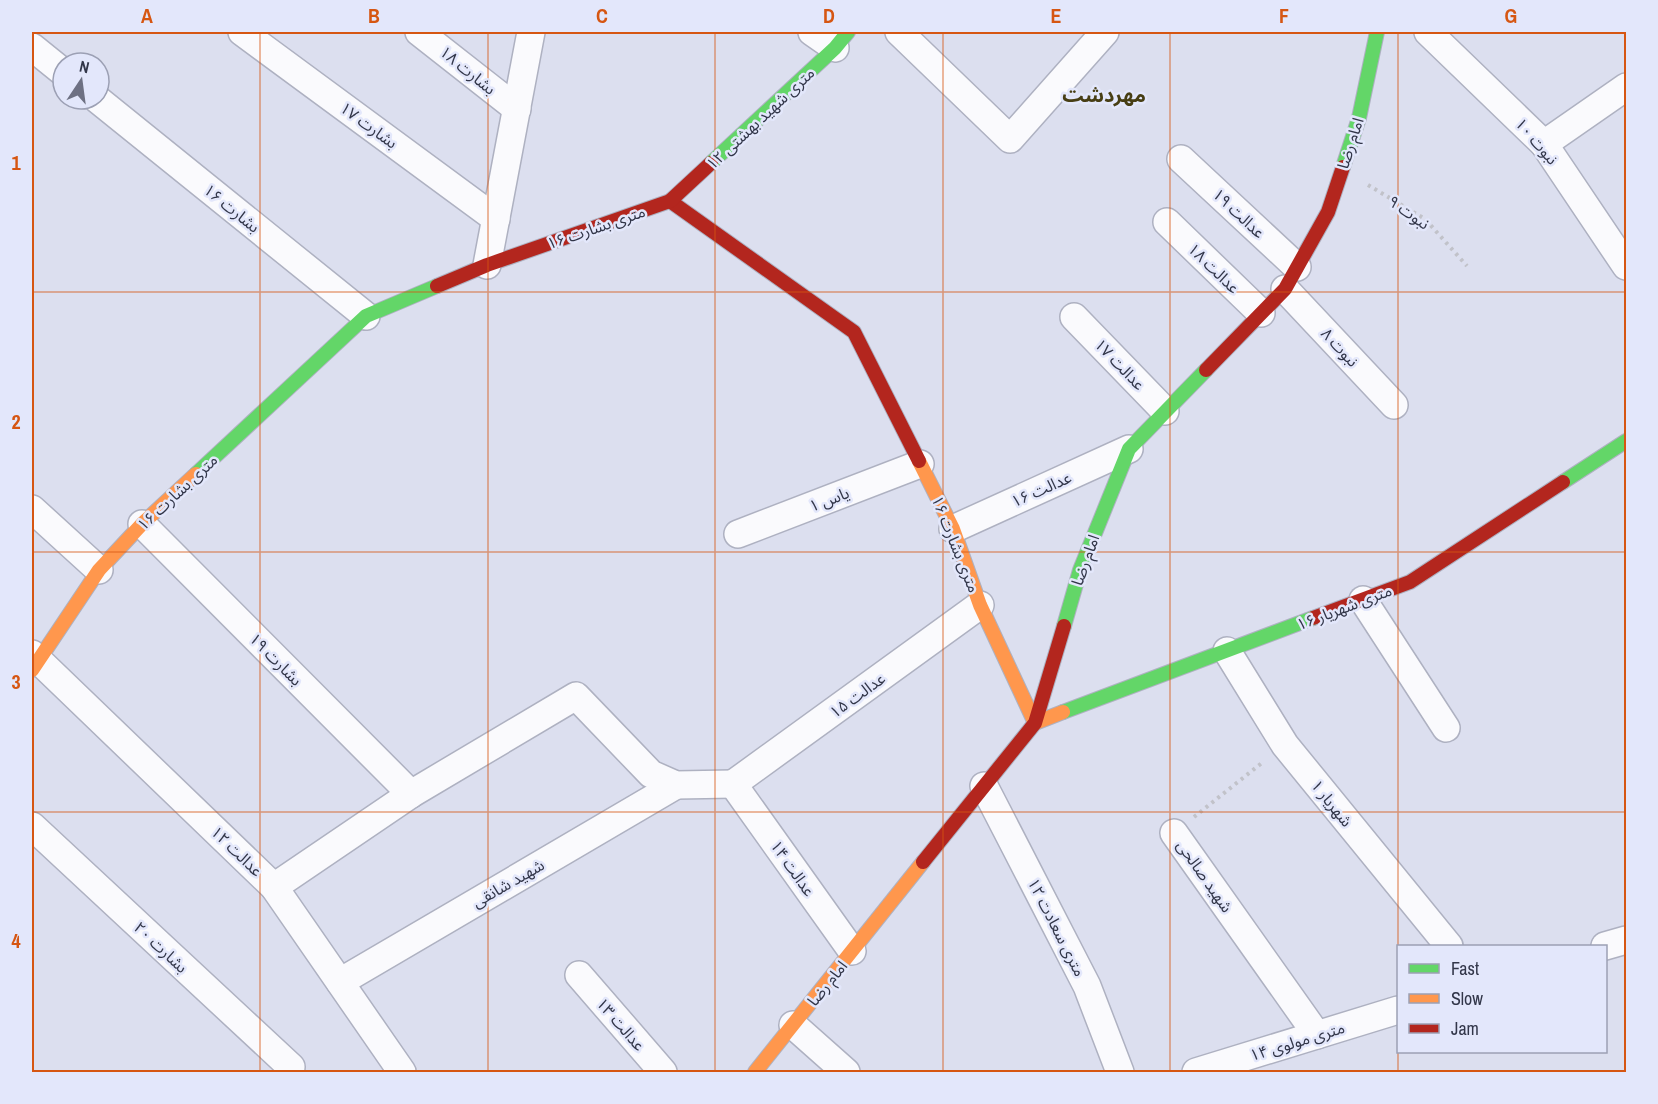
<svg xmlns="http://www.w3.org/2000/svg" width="1658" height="1104" font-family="'Archivo Narrow','Noto Sans Arabic',sans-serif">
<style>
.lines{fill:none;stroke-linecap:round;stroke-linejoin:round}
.street-casing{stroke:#aeb1c1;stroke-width:30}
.fast-casing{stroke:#aeb1c1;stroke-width:16}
.slow-casing{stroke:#aeb1c1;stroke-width:16}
.jam-casing{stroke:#aeb1c1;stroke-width:16}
.path{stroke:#c1c2c9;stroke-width:4;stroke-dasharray:3 4.5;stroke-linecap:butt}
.street{stroke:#fafafd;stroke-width:27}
.fast{stroke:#63d668;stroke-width:14}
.slow{stroke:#ff974d;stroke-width:14}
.jam{stroke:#b3261e;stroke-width:14}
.grid{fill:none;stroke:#d65612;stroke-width:1.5;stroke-opacity:0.55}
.labels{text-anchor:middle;stroke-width:5;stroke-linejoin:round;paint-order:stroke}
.street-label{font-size:16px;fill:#323649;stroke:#e3e7fb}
.quarter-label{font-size:20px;font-weight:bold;fill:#473e14;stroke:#e3e7fb}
.neatline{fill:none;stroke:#d65612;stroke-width:2}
.grid-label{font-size:20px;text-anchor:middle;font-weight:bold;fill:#d65612}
</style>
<rect width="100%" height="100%" fill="#dcdfef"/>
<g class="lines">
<g class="street-casing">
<g id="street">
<path d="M242 32 496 219"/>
<path d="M419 32 517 109"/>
<path d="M812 32 835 48"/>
<path d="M899 32 1010 139 1105 32"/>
<path d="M1428 32 1544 144 1626 266"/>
<path d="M32 47 63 72"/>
<path d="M97 99 366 316"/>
<path d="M1544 144 1626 87"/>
<path d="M1181 159 1297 267"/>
<path d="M1167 222 1261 313"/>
<path d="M487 265 531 32"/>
<path d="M1285 289 1394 405"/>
<path d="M1074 317 1165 411"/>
<path d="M32 509 99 570"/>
<path d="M142 524 411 794"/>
<path d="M953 529 1129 449"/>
<path d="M738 534 920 464"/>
<path d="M1363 600 1446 728"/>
<path d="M1227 651 1285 745 1449 946"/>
<path d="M32 654 274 887 402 1072"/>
<path d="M733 784 980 605"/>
<path d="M733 784 852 951"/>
<path d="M984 786 1087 986 1120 1072"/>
<path d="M32 826 291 1067"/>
<path d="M1174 833 1317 1035"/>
<path d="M274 887 411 794 576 696 651 774 676 785 733 784"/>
<path d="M1605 946 1626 940"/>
<path d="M579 975 663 1072"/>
<path d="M340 982 676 785"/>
<path d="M793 1025 846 1072"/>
<path d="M1196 1072 1398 1010"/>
</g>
</g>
<g class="fast-casing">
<g id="fast">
<path d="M711 163 835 48 848 32"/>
<path d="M1343 167 1359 118 1377 32"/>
<path d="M196 474 366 316 437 286"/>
<path d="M1563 482 1626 441"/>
<path d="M1064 626 1080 570 1129 449 1206 370"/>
<path d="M1063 712 1313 618"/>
</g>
</g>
<g class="slow-casing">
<g id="slow">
<path d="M919 461 953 529 980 605 1035 723 1063 712"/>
<path d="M32 670 99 570 142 524 196 474"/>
<path d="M755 1072 923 862"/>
</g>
</g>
<g class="jam-casing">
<g id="jam">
<path d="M670 201 854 332 919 461"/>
<path d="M437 286 487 265 670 201 711 163"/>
<path d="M1206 370 1285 289 1328 212 1343 167"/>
<path d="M1313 618 1410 582 1563 482"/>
<path d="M923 862 1035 723 1064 626"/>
</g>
</g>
<g class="path">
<path d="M1368 185 1425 219 1467 266"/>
<path d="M1194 817 1263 762"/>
</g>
<use href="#street" class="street"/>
<use href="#fast" class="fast"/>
<use href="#slow" class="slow"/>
<use href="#jam" class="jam"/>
</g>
<path class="grid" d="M260 32V1072M488 32V1072M715 32V1072M943 32V1072M1170 32V1072M1398 32V1072M32 292H1626M32 552H1626M32 812H1626"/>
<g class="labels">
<g class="street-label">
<text transform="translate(468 70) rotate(39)" y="6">بشارت ۱۸</text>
<text transform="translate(760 118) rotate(-43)" y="6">۱۲ متری شهید بهشتی</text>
<text transform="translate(369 125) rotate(36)" y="6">بشارت ۱۷</text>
<text transform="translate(1537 141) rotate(49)" y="6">نبوت ۱۰</text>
<text transform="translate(1350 143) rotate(-72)" y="6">امام رضا</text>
<text transform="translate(232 208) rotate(39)" y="6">بشارت ۱۶</text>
<text transform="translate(1409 212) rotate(35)" y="6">نبوت ۹</text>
<text transform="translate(1239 213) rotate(43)" y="6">عدالت ۱۹</text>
<text transform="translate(596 227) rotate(-19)" y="6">۱۶ متری بشارت</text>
<text transform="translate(1214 268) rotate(44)" y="6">عدالت ۱۸</text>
<text transform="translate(1340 347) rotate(47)" y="6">نبوت ۸</text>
<text transform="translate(1120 364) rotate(46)" y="6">عدالت ۱۷</text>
<text transform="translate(1041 489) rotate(-24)" y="6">عدالت ۱۶</text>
<text transform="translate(177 492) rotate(-43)" y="6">۱۶ متری بشارت</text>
<text transform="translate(829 499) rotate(-21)" y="6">یاس ۱</text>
<text transform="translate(956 544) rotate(68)" y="6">۱۶ متری بشارت</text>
<text transform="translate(1085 560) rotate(-70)" y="6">امام رضا</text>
<text transform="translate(1344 607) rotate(-21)" y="6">۱۶ متری شهریار</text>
<text transform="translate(276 659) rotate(45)" y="6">بشارت ۱۹</text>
<text transform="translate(857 695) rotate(-36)" y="6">عدالت ۱۵</text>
<text transform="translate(1332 803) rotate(51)" y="6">شهریار ۱</text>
<text transform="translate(237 851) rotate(44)" y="6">عدالت ۱۲</text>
<text transform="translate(793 868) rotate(55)" y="6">عدالت ۱۴</text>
<text transform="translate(1205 876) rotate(55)" y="6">شهید صالحی</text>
<text transform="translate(508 883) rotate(-30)" y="6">شهید شانقی</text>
<text transform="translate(1057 927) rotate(63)" y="6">۱۲ متری سعادت</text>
<text transform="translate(161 947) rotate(43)" y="6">بشارت ۲۰</text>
<text transform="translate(827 983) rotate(-51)" y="6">امام رضا</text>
<text transform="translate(621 1024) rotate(49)" y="6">عدالت ۱۳</text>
<text transform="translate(1297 1041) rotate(-17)" y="6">۱۴ متری مولوی</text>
</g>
<g class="quarter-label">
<text x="1104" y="102">مهردشت</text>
</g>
</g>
<rect width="1658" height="1104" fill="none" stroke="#e3e7fb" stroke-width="66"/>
<rect x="1397" y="945" width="210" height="108" fill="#e3e7fb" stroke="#9ca0b4" stroke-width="1.5"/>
<rect x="1409" y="964" width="30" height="9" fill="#63d668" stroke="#9ca0b4" stroke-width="1.5"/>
<text x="1451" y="975" font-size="18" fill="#323649">Fast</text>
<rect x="1409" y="994" width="30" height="9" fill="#ff974d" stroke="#9ca0b4" stroke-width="1.5"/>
<text x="1451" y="1005" font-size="18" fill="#323649">Slow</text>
<rect x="1409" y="1024" width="30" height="9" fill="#b3261e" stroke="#9ca0b4" stroke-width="1.5"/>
<text x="1451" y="1035" font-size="18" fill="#323649">Jam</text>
<g transform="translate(81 81) rotate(13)"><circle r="28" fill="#e3e7fb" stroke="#9ca0b4" stroke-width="1.5"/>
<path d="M0-4.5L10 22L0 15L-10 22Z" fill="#6e7183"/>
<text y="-9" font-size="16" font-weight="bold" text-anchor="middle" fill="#323649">N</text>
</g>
<rect x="33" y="33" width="1592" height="1038" class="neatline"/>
<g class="grid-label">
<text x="147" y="23">A</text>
<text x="374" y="23">B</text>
<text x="602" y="23">C</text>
<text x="829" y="23">D</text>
<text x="1056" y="23">E</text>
<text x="1284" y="23">F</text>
<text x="1511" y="23">G</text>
<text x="16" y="170">1</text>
<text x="16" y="429">2</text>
<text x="16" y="689">3</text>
<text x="16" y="948">4</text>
</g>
</svg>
